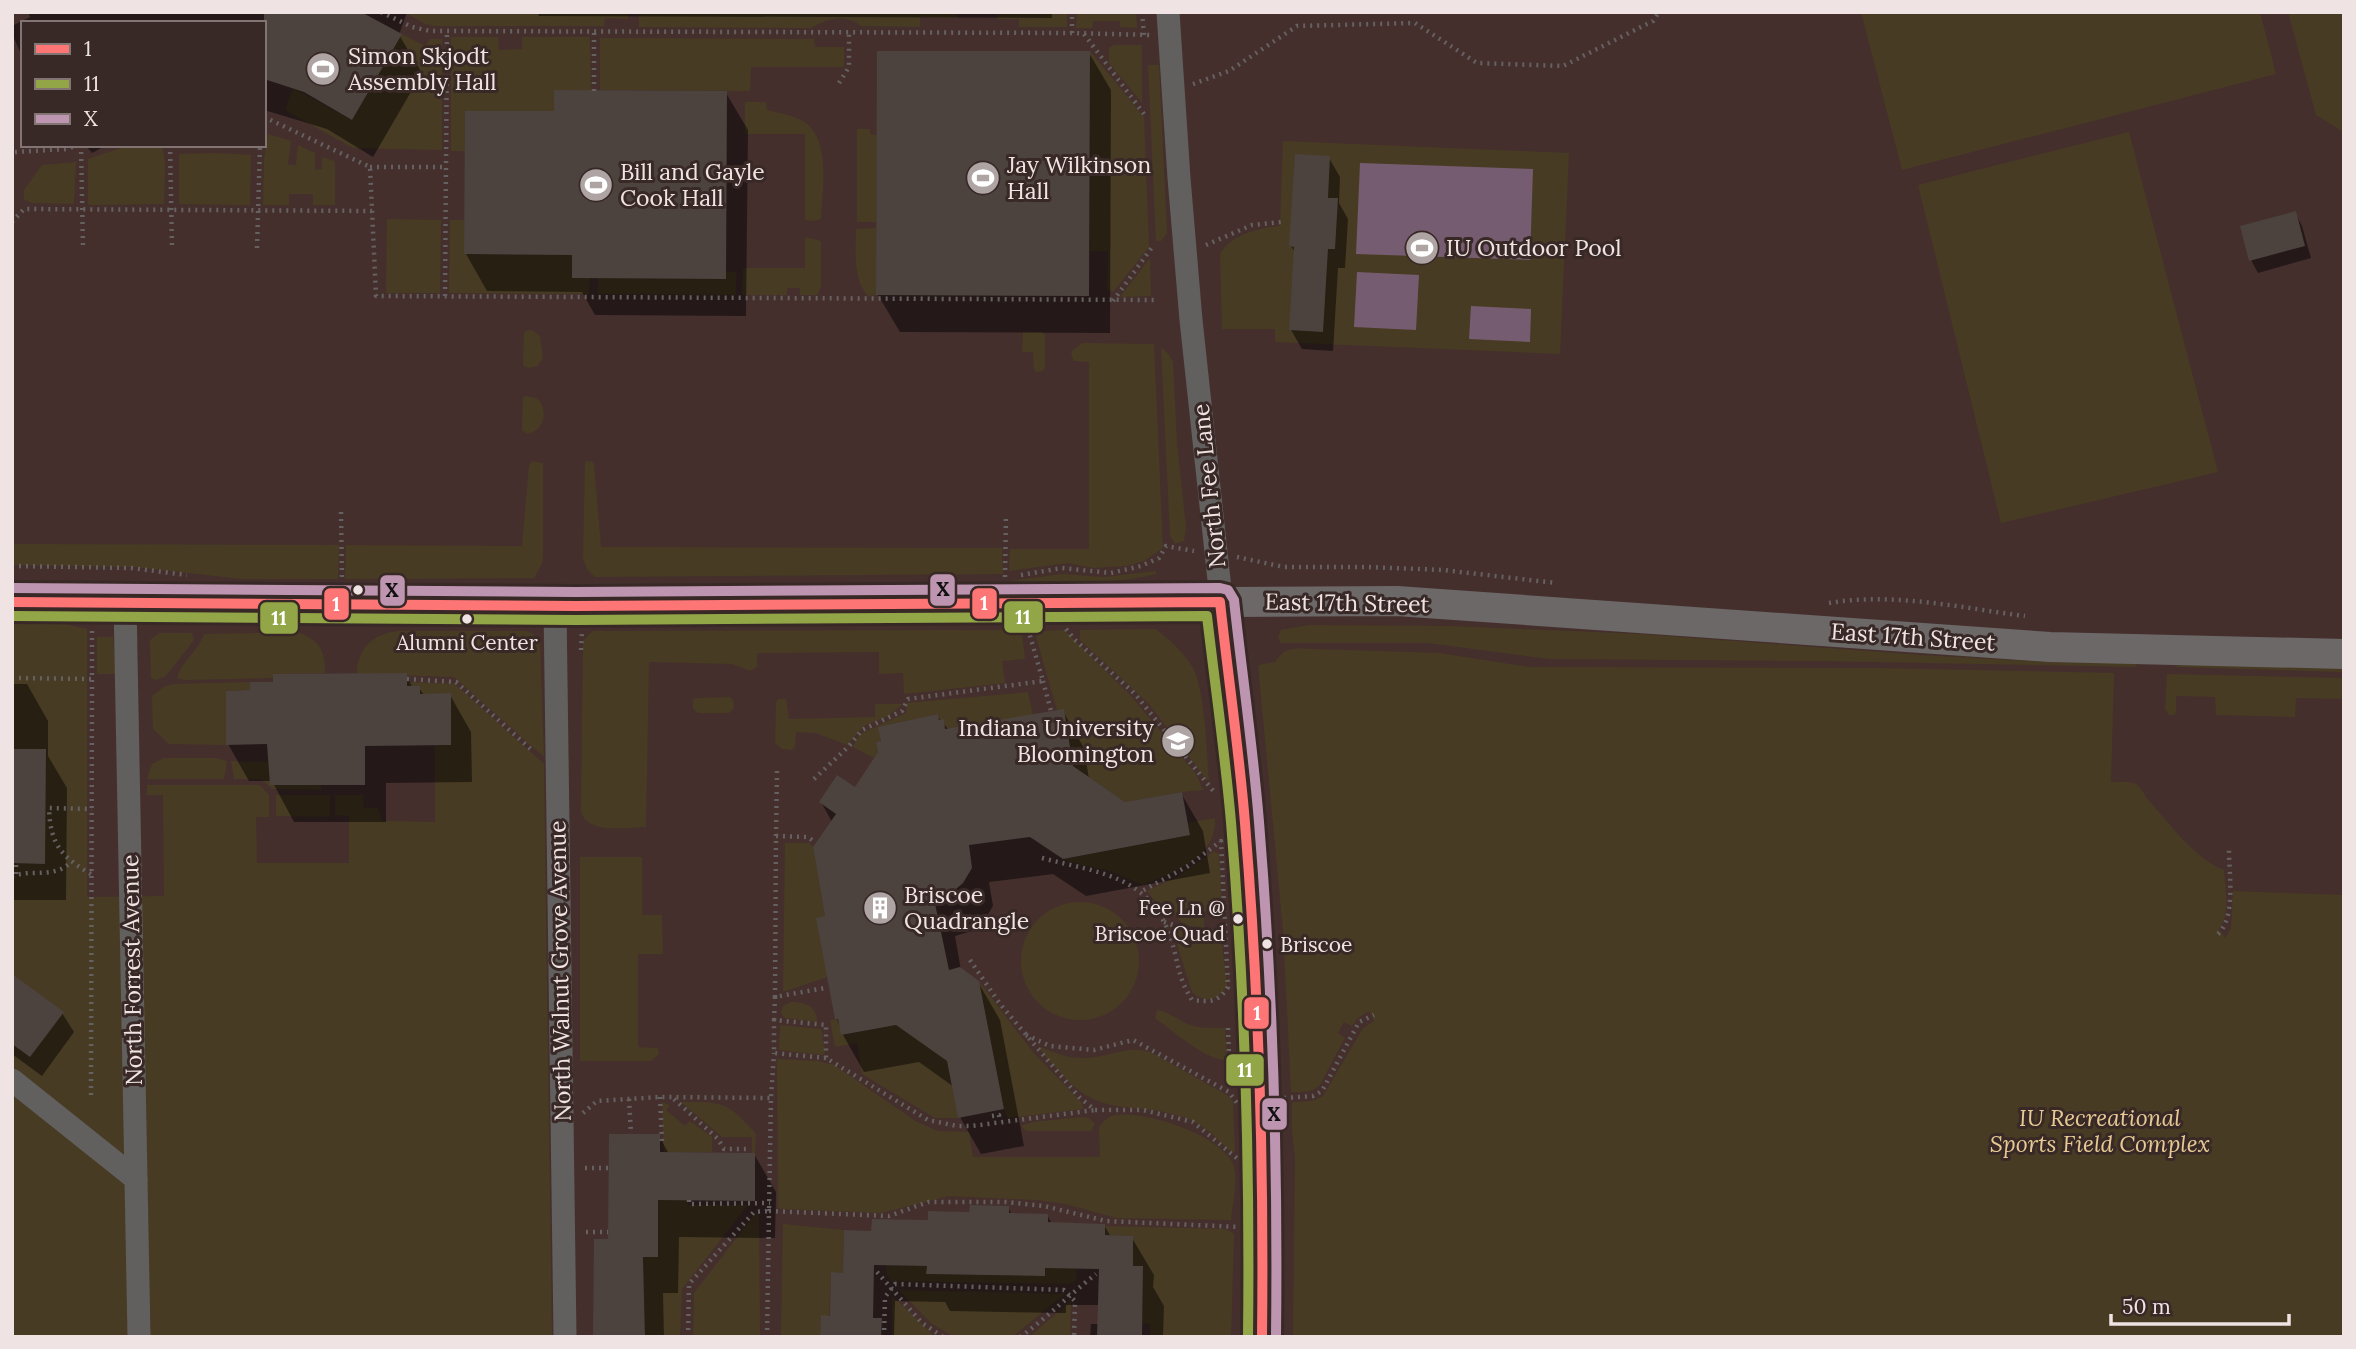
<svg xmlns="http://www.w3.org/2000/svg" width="2356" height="1349" font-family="Lora,serif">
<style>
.built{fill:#442f2d;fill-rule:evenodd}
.green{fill:#483b23}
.water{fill:#765c70}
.shadow{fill:#0007}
.building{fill:#4c433e}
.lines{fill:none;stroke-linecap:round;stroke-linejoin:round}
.path{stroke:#656161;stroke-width:4.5;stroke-dasharray:2 5;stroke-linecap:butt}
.minor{stroke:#625f5f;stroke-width:23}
.major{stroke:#6c6868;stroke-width:30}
.bus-1-casing{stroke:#382927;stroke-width:16}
.bus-2-casing{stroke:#382927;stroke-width:16}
.bus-3-casing{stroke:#382927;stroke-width:16}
.bus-1{stroke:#fd7575;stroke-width:10}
.bus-2{stroke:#93a647;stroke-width:10}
.bus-3{stroke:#be95b0;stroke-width:10}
.bus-dot{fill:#efe4e3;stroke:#382927;stroke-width:2.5}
.labels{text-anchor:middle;stroke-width:6;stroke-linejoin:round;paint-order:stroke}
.bus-label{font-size:21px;fill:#efe4e3;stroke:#382927}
.poi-label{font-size:23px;fill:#efe4e3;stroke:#382927;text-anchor:start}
.street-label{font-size:23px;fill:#efe4e3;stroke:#382927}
.park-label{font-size:23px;font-style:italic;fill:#e7ca93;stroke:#382927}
.line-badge{stroke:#382927;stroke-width:2.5}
.badge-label{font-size:19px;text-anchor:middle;font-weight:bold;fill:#fff}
.pale-badge-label{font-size:19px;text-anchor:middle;font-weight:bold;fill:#111}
</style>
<rect width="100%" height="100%" fill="#342c2b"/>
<path class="built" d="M12 12H2344V1337H12ZM23 23H264V145H23Z"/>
<g class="green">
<path d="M405 12H628V19L605 18 604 26H435L425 24Z"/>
<path d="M639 12H957V18L920 17V27L861 26C845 13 827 19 811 28L639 27Z"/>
<path d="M997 12H1067V27H1019V19H997Z"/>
<path d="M1077 12H1136L1137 28 1120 27V21H1093L1092 28H1076Z"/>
<path d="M1861 12H2260L2276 74 1902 170Z"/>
<path d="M2288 12H2344V132L2316 115Z"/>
<path d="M402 34 425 46 430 39H442V150L353 148 285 110 293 88 352 120Z"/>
<path d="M451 37H498L499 50 522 49V37H590L591 91 554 111H465V151H451Z"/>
<path d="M600 38 814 39 815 47H844V67H751L750 91 600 90Z"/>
<path d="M1114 45H1142V103L1109 63V48Z"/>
<path d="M1090 51 1144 117 1149 247 1113 292 1107 289 1108 251H1090Z"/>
<path d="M1148 65H1159L1167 233 1161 241H1156Z"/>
<path d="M745 102H766L767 110C778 113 793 115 803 121 832 139 822 190 821 219L813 221 805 220V134H745Z"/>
<path d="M857 129H870V134L877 135 876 222H857Z"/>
<path d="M2129 132 2218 472 2001 523 1918 185Z"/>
<path d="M268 134 291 141 288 165H296L298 145 315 153V170L322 169V157L335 161V205H313V194H289V205H263L264 159Z"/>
<path d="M1283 141 1569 153 1560 354 1275 342V329H1222L1220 254C1231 234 1259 228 1280 226Z"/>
<path d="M130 145H162L165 164 164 204 88 205V159Z"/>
<path d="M215 153 251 155 250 205 179 204V154Z"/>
<path d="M76 162 74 204 31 203 24 199V190L42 165Z"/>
<path d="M387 219 441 220 440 293H386Z"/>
<path d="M450 220H464V254L572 255 590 278 589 294 449 293Z"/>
<path d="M876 228V295L868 296C852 278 856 250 856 229Z"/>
<path d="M805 237 821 241V287L817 295H800V288H787V295H742L743 268H805Z"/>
<path d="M1150 258 1151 296 1120 297Z"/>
<path d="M726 272H736V295L598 294V278L725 279Z"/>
<path d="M532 330 540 336 543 358 538 366 528 368 523 365 524 334 525 331Z"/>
<path d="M1023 332H1042L1045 335V367L1043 371 1036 372 1034 369 1033 352H1022Z"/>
<path d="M1082 343 1154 344 1163 548 1144 561 1126 566 1093 568 1068 563 1009 571 1010 549H1089V362L1074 361 1071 354 1073 350Z"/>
<path d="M1161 347 1170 356 1173 362 1177 444 1186 527 1184 541 1175 544 1170 536Z"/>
<path d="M525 396 536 398C550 409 544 431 527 434L522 430 523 397Z"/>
<path d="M532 461 543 463V557L542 564 534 578 345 579 346 545 522 546 529 466Z"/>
<path d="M585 461 593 462 594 465 601 547 1002 548 1003 574 595 577 587 569 583 559Z"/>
<path d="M12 544 339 545 338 579H241L135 567 12 565Z"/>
<path d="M1156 571V574C1108 586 1058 583 1010 583V581L1061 574 1105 577Z"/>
<path d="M39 618 87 629V897L164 896 163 795H147V785H260L269 795V817H256L257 863H349V816L335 815V795H363L364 808H378L382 821 435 822V745H451V694H420V686H407V682L455 684 544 764 552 1337H12V619Z"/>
<path d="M1309 625 1451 626 1640 634 1921 655 2032 661H2134L2137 667 1816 661 1549 659 1428 643H1281L1278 637 1281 630Z"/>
<path d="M1156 629C1170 640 1190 658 1196 675 1206 708 1206 746 1209 780H1207L1149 704 1080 640V630Z"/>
<path d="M1016 630 1022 634 1025 659 1002 661 1005 683 904 694 903 673 879 674V652L757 653V667L750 671 732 664 649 662 646 827C626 827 589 835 581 812L583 641 592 631Z"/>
<path d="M1064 630 1131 696 1196 774 1203 790 1182 792 1125 802 1073 766 1064 710H1057L1036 637 1039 631Z"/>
<path d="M527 631 533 634 540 643 544 757 454 677 357 674C357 648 374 633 399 631Z"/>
<path d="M298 632C320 641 325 650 325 673L273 674V678L184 680 177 678C181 661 199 651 204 634Z"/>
<path d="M159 633H192L194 640 165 677 155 680 151 678 150 640Z"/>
<path d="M97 637H113L116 674H97Z"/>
<path d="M1315 649 1439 653 1529 667 1877 668 2114 673 2111 782C2129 783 2137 778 2145 796 2166 819 2194 859 2224 870 2225 887 2231 915 2219 929L2225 938 2231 928 2233 891 2344 895V1337H1293L1295 1157 1292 1131V1102L1312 1101 1323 1096 1363 1028 1374 1021 1369 1011 1358 1018 1352 1026 1344 1022 1338 1033 1345 1038 1320 1085C1312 1093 1302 1092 1291 1092L1283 930 1258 665 1275 662C1286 645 1297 649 1315 649Z"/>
<path d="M2185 663 2344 667V672L2174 667Z"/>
<path d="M2167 674 2344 678V699L2296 698 2295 717 2216 715 2215 697 2176 696V712L2173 715H2169L2165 709Z"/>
<path d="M250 682V690L226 691V745L169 744 153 729 152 696 165 686 174 684Z"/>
<path d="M1028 692 1033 715 945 729 944 720H939L938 714 879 727 881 741 876 742 878 752 874 758 853 747 860 734 906 713 907 703Z"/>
<path d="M730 697 733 700 734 708 729 713H698L693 709V700L697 698Z"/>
<path d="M778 699H786L789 719 875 717V704H903L888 716 864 726 847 745 816 733 796 732 795 747 792 750 782 749 775 743 776 703Z"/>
<path d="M164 758H216L227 761 224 779H147L152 764Z"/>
<path d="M231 761 270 762V785H321V790L272 789 261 779H234Z"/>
<path d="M276 795H330V817L276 816Z"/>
<path d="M1215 818C1217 858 1174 872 1143 885L1107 870 1085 866 1063 859 1190 835 1188 823Z"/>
<path d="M785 843H810L813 847 825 916 817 918 828 977 783 992Z"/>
<path d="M1214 851 1219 854 1222 906 1216 911H1204V928L1184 925 1170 910 1164 913 1147 891 1177 877Z"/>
<path d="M580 857H642V915H662L663 954H638V1047L658 1048 659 1054 651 1061H580Z"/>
<circle cx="1080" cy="961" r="59"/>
<path d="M1171 925 1183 932 1221 936 1227 986C1218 1000 1205 1004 1192 992Z"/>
<path d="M979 981 1032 1051 1082 1103 1083 1109 1007 1118 1004 1109Z"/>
<path d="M791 1002C805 1002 817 1006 817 1022L785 1018 781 1013 783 1006Z"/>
<path d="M1157 1010C1169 1012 1178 1020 1190 1025 1201 1029 1214 1028 1225 1028L1227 1060C1206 1061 1172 1030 1155 1018Z"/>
<path d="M838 1019 842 1035 896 1025 947 1061 958 1118H935L862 1074 857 1043 835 1047 830 1020Z"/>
<path d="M780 1025 821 1029 825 1053 822 1055 779 1050Z"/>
<path d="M1039 1046C1054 1053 1069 1059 1087 1058 1111 1057 1128 1044 1152 1053L1227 1095 1233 1101 1235 1152H1231C1217 1138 1203 1123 1183 1117 1129 1099 1102 1121 1059 1071 1052 1063 1043 1055 1039 1046Z"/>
<path d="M777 1059 818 1061 834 1065 917 1122 938 1131 969 1132 973 1157H1100L1099 1127C1104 1121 1108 1116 1116 1115 1146 1111 1217 1134 1232 1162 1240 1177 1232 1204 1231 1220L1116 1218 1066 1204 1037 1200 949 1196 881 1213 781 1209 778 1207Z"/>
<path d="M662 1102 670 1105 666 1110 685 1126 690 1121 712 1137V1152H664Z"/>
<path d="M681 1102C723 1102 727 1101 756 1134L755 1153H752V1137H722Z"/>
<path d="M1083 1117 1089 1118 1095 1124 1091 1131H1026L1021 1126 1033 1122Z"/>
<path d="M658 1200H687L688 1205H748L682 1289 680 1337H645L643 1257 658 1256Z"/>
<path d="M755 1214 759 1215 760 1337H693L694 1293Z"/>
<path d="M783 1224 844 1230 843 1273H831L829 1316H821L820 1337H781Z"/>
<path d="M1105 1226 1224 1229 1232 1232 1234 1235 1231 1337H1150V1324L1142 1323 1143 1267 1133 1266V1236L1105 1235Z"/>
<path d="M886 1265 927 1266V1274L1045 1276V1268H1076L1077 1280 1070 1284 891 1281 887 1276Z"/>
<path d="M899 1290 1065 1294 1012 1337H954L931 1323Z"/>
<path d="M892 1297 897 1300 935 1337H892Z"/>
<path d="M1071 1301 1070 1337H1029Z"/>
</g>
<g class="water">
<path d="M1360 163 1533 169 1530 260 1356 254Z"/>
<path d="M1357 272 1419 275 1416 330 1354 327Z"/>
<path d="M1471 306 1531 309 1530 342 1469 339Z"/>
</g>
<g class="shadow">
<path d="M28 12H407L399 35 422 73 373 157 327 129 264 110V23H23V58L12 34V26L30 17Z"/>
<path d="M537 12H1052V18L539 16Z"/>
<path d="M1089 53 1111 90 1110 333 900 332 878 295Z"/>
<path d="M726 93 748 130 746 316 595 315 582 292 487 291 466 254 556 113Z"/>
<path d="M85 145H107L92 153Z"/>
<path d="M1329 158 1340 177 1339 203 1348 219 1345 268H1338L1333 351 1302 349 1291 330 1296 254 1291 246Z"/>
<path d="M2295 213 2302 226 2311 258 2258 273 2251 260Z"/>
<path d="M406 675 413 688H419L424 695H450L471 732 472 782 386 783V822H294L272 781H249L228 744Z"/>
<path d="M12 684H27L48 721V756L67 788 66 900H12Z"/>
<path d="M1063 711 1084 748 1089 779 1125 804 1181 793 1203 831 1210 873 1086 896 1053 874 989 882 993 906 984 921 972 931 955 936 961 970 978 982 1000 1020 1024 1146 981 1154 960 1117 954 1087 919 1062 864 1072 843 1035 837 1019 828 918 832 822 821 802 855 789 937 716 949 730Z"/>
<path d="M12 976 62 1013 74 1032 42 1076 12 1054Z"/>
<path d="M659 1136 669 1154H754L776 1192 775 1238 679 1237 678 1293H663L664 1337H595L610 1241Z"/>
<path d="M1008 1207 1012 1215H1047L1052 1224 1104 1225 1111 1237 1132 1238 1154 1275 1153 1287 1164 1306 1163 1337H1090L1091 1324H1100V1305H1066V1313L950 1311 945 1302 895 1301 894 1337H822L831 1318 845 1275 873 1232Z"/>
</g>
<g class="building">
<path d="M264 12H361L402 34 352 120 304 92 264 79Z"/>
<path d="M877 51H1090L1089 296 876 295Z"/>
<path d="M554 90 727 91 726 279 572 278V255L464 254 465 111H554Z"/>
<path d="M1295 154 1330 156 1328 198H1338L1335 249H1328L1323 332 1289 330 1294 247 1289 246Z"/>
<path d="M2296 211 2305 246 2249 261 2240 226Z"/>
<path d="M407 673V686H420V694L451 693V745L365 746V785H270L267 744 226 745V691L250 690V682H273V674Z"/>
<path d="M1064 709 1073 766 1125 802 1182 792 1190 835 1063 859 1030 837 969 845 972 868 963 883 950 894 934 899 949 970 960 967 979 981 1004 1109 958 1118 947 1061 896 1025 841 1035 838 1019H835L816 918 825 916 813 847 836 814 819 802 837 775 855 787 878 752 876 742 881 741 878 727 938 714 939 720 944 719 945 729Z"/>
<path d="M12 749H46L45 864 12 863Z"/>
<path d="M12 974 64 1012 30 1057 12 1044Z"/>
<path d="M609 1134H660V1152L755 1153V1201L658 1200V1257H643L645 1337H593L594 1239H608Z"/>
<path d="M970 1205 1009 1206V1213L1048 1214V1222L1105 1224V1235L1133 1236V1266H1143L1142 1337H1097L1099 1269 1045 1268V1276L926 1274 927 1266 874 1265 873 1318H882L881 1337H820L821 1315 830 1316 831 1272 843 1273 844 1230 871 1231 872 1219 928 1220V1211L969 1212Z"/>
</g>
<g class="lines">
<g class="path">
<path d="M381 12 412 27 430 31 1072 33 1150 35"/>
<path d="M1142 12 1144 35"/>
<path d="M1072 33V12"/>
<path d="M1084 34 1147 118"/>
<path d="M839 83 849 67V32"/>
<path d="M1193 84 1229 71 1297 26 1415 23 1477 63 1563 66 1653 21 1659 12"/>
<path d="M594 91V32"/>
<path d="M264 117 370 167 376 296 1155 300"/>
<path d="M81 145 83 248"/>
<path d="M170 145 172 248"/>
<path d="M15 152 67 149 77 145"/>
<path d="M370 167H446"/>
<path d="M12 222 24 209 372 211"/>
<path d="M1206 245 1252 225 1282 222"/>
<path d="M257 248 260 145"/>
<path d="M445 296 447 30"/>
<path d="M1113 301 1153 246"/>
<path d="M341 512 342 580"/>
<path d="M1237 557 1284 567H1367L1443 570 1556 583"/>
<path d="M12 566 131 568 187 575"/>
<path d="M1021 575 1062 568 1111 573 1141 566 1159 558 1166 546 1194 551"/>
<path d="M1005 577 1006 514"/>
<path d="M1829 603C1893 592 1962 608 2025 616"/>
<path d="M1066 629 1074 639 1135 694 1215 793"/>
<path d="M581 650 582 631"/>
<path d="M12 678 92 679V629"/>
<path d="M407 679 456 682 534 752"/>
<path d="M1043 681 1051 711"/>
<path d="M814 779 849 746 862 730 902 711 908 699 1043 681 1028 629"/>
<path d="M776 836 777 771"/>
<path d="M1042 858C1099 873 1150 875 1171 939 1179 964 1177 976 1192 1000 1209 1002 1218 1003 1228 987L1221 841 1188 866 1142 891"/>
<path d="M16 865V874"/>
<path d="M91 874C61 857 50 843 49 808L92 809"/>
<path d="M12 876C32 869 54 879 71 862"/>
<path d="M1164 922 1195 932H1225"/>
<path d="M2218 934C2236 917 2229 875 2229 850"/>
<path d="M970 960 1000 1004 1079 1097 1095 1110H1143L1193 1122 1239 1160"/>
<path d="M775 997 776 836 808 837 816 843"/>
<path d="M774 1020 775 997 825 988"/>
<path d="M1228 1028 1229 1055"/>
<path d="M1026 1035 1050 1046 1094 1050 1133 1040 1229 1092 1237 1103"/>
<path d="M826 1058 774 1053V1020L826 1025V1058L928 1120 957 1126H972L1095 1110"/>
<path d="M91 1095 92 679"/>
<path d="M660 1097 662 1142H660"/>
<path d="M1284 1098 1313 1096 1322 1091 1359 1022 1374 1015"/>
<path d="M629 1099 631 1134"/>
<path d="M674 1099 718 1139 724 1149H747"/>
<path d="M583 1113 597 1101 660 1097 771 1098"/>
<path d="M992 1116 999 1115 1000 1122"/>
<path d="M585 1168H609"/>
<path d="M689 1200V1204L770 1203"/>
<path d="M586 1232H608"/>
<path d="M877 1272 922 1323 943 1337"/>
<path d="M688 1337 689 1284 754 1212 769 1211 771 1098 774 1053"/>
<path d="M767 1337 769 1211 889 1216 928 1202H1006L1044 1206 1106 1221 1240 1227"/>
<path d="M884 1337 885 1297 895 1284 1064 1290 1075 1301 1074 1337"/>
<path d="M1020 1337C1047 1318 1070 1294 1096 1274"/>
</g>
<g class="minor">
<path d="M1168 12 1179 178 1191 320 1245 821 1260 1039 1264 1259 1262 1337"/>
<path d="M125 603 139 1337"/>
<path d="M555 606 565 1337"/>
<path d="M12 1080 136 1179"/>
</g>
<path class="major" d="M12 602 576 606 1397 601 2050 647 2344 654"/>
<g class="bus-1-casing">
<path id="bus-1" d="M12 602 576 606 1220 602C1228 676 1239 749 1245 823 1259 994 1264 1165 1262 1337"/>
</g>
<g class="bus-2-casing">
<path id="bus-2" d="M12 616 576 620 1207 616C1215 685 1225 753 1231 822 1245 993 1250 1165 1248 1337"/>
</g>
<g class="bus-3-casing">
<path id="bus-3" d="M12 588 576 592 1220 588 1228 590 1234 600C1242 674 1253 748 1259 822 1273 993 1278 1165 1276 1337"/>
</g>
<use href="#bus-1" class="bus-1"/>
<use href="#bus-2" class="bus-2"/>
<use href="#bus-3" class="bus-3"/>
</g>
<defs>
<g id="stadium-disc" transform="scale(1.75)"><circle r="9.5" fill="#aea4a3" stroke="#382927"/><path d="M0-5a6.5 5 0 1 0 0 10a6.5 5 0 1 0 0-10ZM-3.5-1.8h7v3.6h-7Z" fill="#fff"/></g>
<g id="university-disc" transform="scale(1.75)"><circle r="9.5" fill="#aea4a3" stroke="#382927"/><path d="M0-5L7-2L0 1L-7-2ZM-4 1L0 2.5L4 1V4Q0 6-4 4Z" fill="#fff"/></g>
<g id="building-disc" transform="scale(1.75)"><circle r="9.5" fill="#aea4a3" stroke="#382927"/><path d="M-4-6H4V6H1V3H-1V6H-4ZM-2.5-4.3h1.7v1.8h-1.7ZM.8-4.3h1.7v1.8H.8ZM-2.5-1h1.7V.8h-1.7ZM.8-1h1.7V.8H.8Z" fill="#fff"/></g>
</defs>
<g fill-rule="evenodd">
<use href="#stadium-disc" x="323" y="69"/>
<use href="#stadium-disc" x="983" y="178"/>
<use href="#stadium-disc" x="596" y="185"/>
<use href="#stadium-disc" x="1422" y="248"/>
<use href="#university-disc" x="1178" y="741"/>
<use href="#building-disc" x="880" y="908"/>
</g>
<g class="bus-dot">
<circle cx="358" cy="590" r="6"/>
<circle cx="467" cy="619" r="6"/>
<circle cx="1238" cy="919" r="6"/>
<circle cx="1267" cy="944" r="6"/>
</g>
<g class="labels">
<g class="bus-label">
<text x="467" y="650">Alumni Center</text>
<text x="1225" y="915" text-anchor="end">Fee Ln @<tspan x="1225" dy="26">Briscoe Quad</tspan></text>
<text x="1280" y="952" text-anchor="start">Briscoe</text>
</g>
<g class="poi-label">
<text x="348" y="64">Simon Skjodt<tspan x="348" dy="26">Assembly Hall</tspan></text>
<text x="1007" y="173">Jay Wilkinson<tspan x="1007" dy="26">Hall</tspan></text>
<text x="620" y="180">Bill and Gayle<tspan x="620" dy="26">Cook Hall</tspan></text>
<text x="1446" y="256">IU Outdoor Pool</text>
<text x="1154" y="736" text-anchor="end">Indiana University<tspan x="1154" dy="26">Bloomington</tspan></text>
<text x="904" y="903">Briscoe<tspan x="904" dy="26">Quadrangle</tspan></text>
</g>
<g class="street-label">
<text transform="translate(1209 486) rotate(-96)" y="8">North Fee Lane</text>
<text transform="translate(1347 603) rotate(1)" y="8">East 17th Street</text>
<text transform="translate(1913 637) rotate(4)" y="8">East 17th Street</text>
<text transform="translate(132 970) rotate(-91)" y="8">North Forrest Avenue</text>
<text transform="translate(560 971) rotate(-91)" y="8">North Walnut Grove Avenue</text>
</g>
<g class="park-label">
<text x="2100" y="1126">IU Recreational<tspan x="2100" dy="26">Sports Field Complex</tspan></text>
</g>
</g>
<g class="line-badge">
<rect x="929" y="573" width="27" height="34" rx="7" fill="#be95b0"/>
<rect x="379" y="574" width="27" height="33" rx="7" fill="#be95b0"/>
<rect x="971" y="587" width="27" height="33" rx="7" fill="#fd7575"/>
<rect x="323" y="587" width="27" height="34" rx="7" fill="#fd7575"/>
<rect x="1003" y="600" width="41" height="34" rx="7" fill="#93a647"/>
<rect x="259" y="601" width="40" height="34" rx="7" fill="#93a647"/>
<rect x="1243" y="996" width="27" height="34" rx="7" fill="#fd7575"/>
<rect x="1225" y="1053" width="40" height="34" rx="7" fill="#93a647"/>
<rect x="1261" y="1097" width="27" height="34" rx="7" fill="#be95b0"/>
</g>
<g class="badge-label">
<text x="984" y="610">1</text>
<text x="336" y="611">1</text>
<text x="1023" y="624">11</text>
<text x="279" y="625">11</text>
<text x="1257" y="1020">1</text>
<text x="1245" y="1077">11</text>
</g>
<g class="pale-badge-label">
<text x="943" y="596">X</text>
<text x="392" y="597">X</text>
<text x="1274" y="1121">X</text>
</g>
<rect width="2356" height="1349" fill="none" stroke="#efe4e3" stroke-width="28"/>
<rect x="21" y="21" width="245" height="126" fill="#382927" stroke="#817472" stroke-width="2"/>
<rect x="35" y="44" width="35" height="10" fill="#fd7575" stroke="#817472" stroke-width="2"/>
<text x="84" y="56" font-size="21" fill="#efe4e3">1</text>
<rect x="35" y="79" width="35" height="10" fill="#93a647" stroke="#817472" stroke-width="2"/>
<text x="84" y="91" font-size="21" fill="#efe4e3">11</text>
<rect x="35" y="114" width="35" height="10" fill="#be95b0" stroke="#817472" stroke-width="2"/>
<text x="84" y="126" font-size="21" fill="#efe4e3">X</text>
<path d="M2111 1314v10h178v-10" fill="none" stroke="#efe4e3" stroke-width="3.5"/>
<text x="2122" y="1314" font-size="21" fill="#efe4e3" stroke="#382927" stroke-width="5" paint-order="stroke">50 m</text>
</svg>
